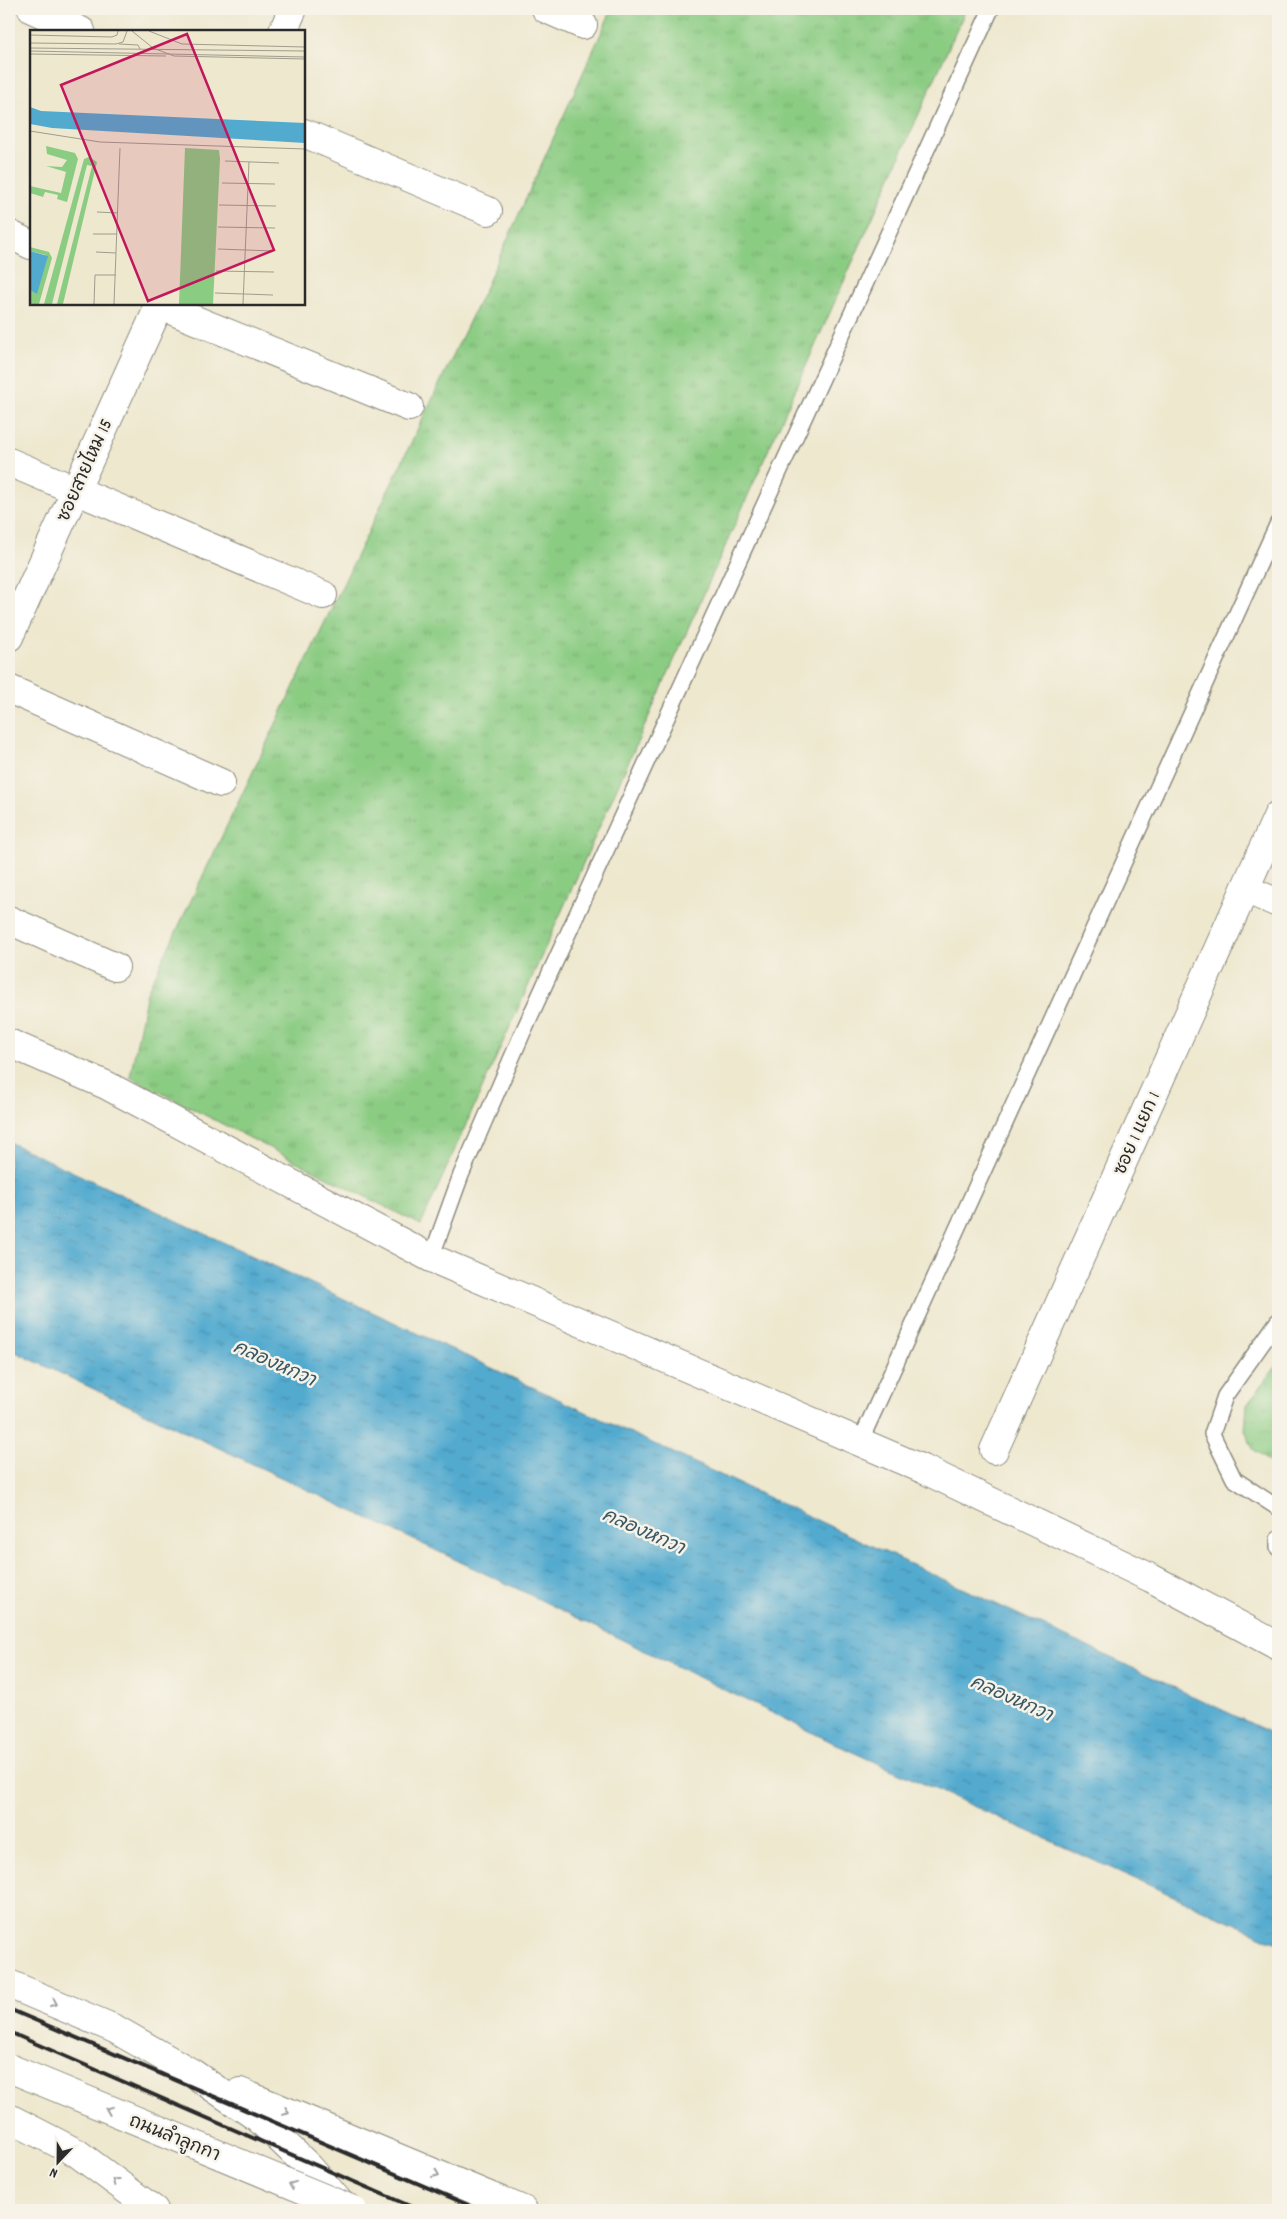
<svg xmlns="http://www.w3.org/2000/svg" width="1287" height="2219" font-family="Dekko,'Playpen Sans Thai',sans-serif">
<style>
.grass{fill:url(#grass-tufts);stroke:#5b7c57}
.water{fill:url(#water-ripples);stroke:#3e6a7d}
.lines{fill:none;stroke-linecap:round;stroke-linejoin:round}
.service-casing{stroke:#8c8a7d;stroke-width:18}
.minor-casing{stroke:#8c8a7d;stroke-width:30}
.tertiary-casing{stroke:#8c8a7d;stroke-width:30}
.secondary-casing{stroke:#8c8a7d;stroke-width:30}
.service{stroke:#fff;stroke-width:15}
.minor{stroke:#fff;stroke-width:28}
.tertiary{stroke:#fff;stroke-width:28}
.secondary{stroke:#fff;stroke-width:28}
.rail{stroke:#2b2b2b;stroke-width:4}
.secondary-bridge-casing{stroke:#8c8a7d;stroke-width:30;stroke-linecap:butt}
.secondary-bridge{stroke:#fff;stroke-width:28}
.oneway{stroke:#a0a0a0}
.labels{text-anchor:middle;stroke-width:5;stroke-linejoin:round;paint-order:stroke}
.street-label{font-size:18px;fill:#2b2b2b;stroke:#f7f3e8}
.water-label{font-size:19px;font-style:italic;fill:#395764;stroke:#f7f3e8}
.inset-road{fill:none;stroke:#a09c8d;stroke-width:1}
.view{fill:#c2185b;fill-opacity:0.15;stroke:#c2185b;stroke-width:2.5}
.inset-edge{fill:none;stroke:#2b2b2b;stroke-width:2.5}
</style>
<defs>
<pattern id="grass-tufts" width="24" height="20" patternUnits="userSpaceOnUse" patternTransform="scale(1.25)"><rect width="24" height="20" fill="#8bcc83"/><path d="M3 7l-1-3M5 7V3M7 7l1-3M15 17l-1-3M17 17v-4M19 17l1-3" fill="none" stroke="#78af71"/></pattern>
<pattern id="water-ripples" width="26" height="14" patternUnits="userSpaceOnUse" patternTransform="scale(1.25)"><rect width="26" height="14" fill="#52aacf"/><path d="M2 4q2-2 4 0t4 0M15 11q2-2 4 0t4 0" fill="none" stroke="#448ba8"/></pattern>
</defs>
<rect width="100%" height="100%" fill="#f7f3e8"/>
<filter id="ink" filterUnits="userSpaceOnUse"><feTurbulence type="fractalNoise" baseFrequency=".02" numOctaves="2"/><feDisplacementMap in="SourceGraphic" scale="10" xChannelSelector="R" yChannelSelector="G"/><feConvolveMatrix kernelMatrix="1 2 1 2 8 2 1 2 1" color-interpolation-filters="sRGB"/></filter>
<filter id="wash" filterUnits="userSpaceOnUse"><feTurbulence type="fractalNoise" baseFrequency=".0096" numOctaves="4" result="noise"/><feDisplacementMap in="SourceGraphic" scale="20" xChannelSelector="R" yChannelSelector="G"/><feGaussianBlur stdDeviation="1.12" result="paint"/><feColorMatrix in="noise" values="0 0 0 0 0 0 0 0 0 0 0 0 0 0 0 0 0 1.4 0 .05"/><feComposite in="paint" operator="in"/></filter>
<g filter="url(#wash)">
<rect width="100%" height="100%" fill="#eee8cf"/>
<g class="grass">
<path d="M612 9H966L421 1225 130 1077 147 992 484 291Z"/>
<path d="M1278 1364V1469L1253 1449 1245 1430 1247 1405Z"/>
</g>
<path class="water" d="M9 1142 1278 1736V1943L848 1750 524 1592 9 1349Z"/>
</g>
<g filter="url(#ink)">
<g class="lines">
<g class="service-casing">
<g id="service">
<path d="M431 1258 461 1175 523 1032 991 9"/>
<path d="M1278 1321 1225 1396 1212 1434 1234 1479 1278 1508"/>
<path d="M860 1442 1278 523"/>
<path d="M1278 1539V1548"/>
</g>
</g>
<g class="minor-casing">
<g id="minor">
<path d="M32 9 81 31"/>
<path d="M546 9 583 25"/>
<path d="M283 31 293 9"/>
<path d="M304 133 488 211"/>
<path d="M9 234 31 245"/>
<path d="M156 304 409 407"/>
<path d="M9 462 323 595"/>
<path d="M9 637 160 304"/>
<path d="M9 689 221 783"/>
<path d="M1245 889 1278 903"/>
<path d="M9 920 115 967"/>
<path d="M994 1450 1278 815"/>
</g>
</g>
<g class="tertiary-casing">
<path id="tertiary" d="M9 1043 106 1085 431 1258 925 1470 1151 1578 1278 1646"/>
</g>
<g class="secondary-casing">
<g id="secondary">
<path d="M9 1984 115 2029 192 2073 258 2118 309 2167 346 2210"/>
<path d="M240 2092 523 2210"/>
<path d="M9 2118 77 2153 154 2210"/>
</g>
</g>
<use href="#service" class="service"/>
<use href="#minor" class="minor"/>
<use href="#tertiary" class="tertiary"/>
<use href="#secondary" class="secondary"/>
<g class="rail">
<path d="M9 2009 480 2210"/>
<path d="M9 2032 419 2210"/>
</g>
<g class="secondary-bridge-casing">
<path id="secondary-bridge" d="M9 2068 353 2210"/>
</g>
<use href="#secondary-bridge" class="secondary-bridge"/>
</g>
<defs><path id="oneway-chevron" d="M-2-3.5L2.5 0L-2 3.5" fill="none" stroke-width="1.6" stroke-linecap="round" stroke-linejoin="round" transform="scale(1.25)"/></defs>
<g class="oneway">
<use href="#oneway-chevron" transform="translate(54 2003) rotate(23)"/>
<use href="#oneway-chevron" transform="translate(109 2110) rotate(-158)"/>
<use href="#oneway-chevron" transform="translate(286 2112) rotate(23)"/>
<use href="#oneway-chevron" transform="translate(436 2174) rotate(23)"/>
<use href="#oneway-chevron" transform="translate(115 2181) rotate(-144)"/>
<use href="#oneway-chevron" transform="translate(292 2185) rotate(-158)"/>
</g>
</g>
<g class="labels">
<g class="street-label">
<text transform="translate(84 470) rotate(-66)" y="6">ซอยสายไหม 15</text>
<text transform="translate(1136 1133) rotate(-66)" y="6">ซอย 1 แยก 1</text>
<text transform="translate(175 2137) rotate(22)" y="6">ถนนลำลูกกา</text>
</g>
<g class="water-label">
<text transform="translate(275 1362) rotate(24)" y="7">คลองหกวา</text>
<text transform="translate(644 1530) rotate(24)" y="7">คลองหกวา</text>
<text transform="translate(1012 1697) rotate(24)" y="7">คลองหกวา</text>
</g>
</g>
<g transform="translate(30 30)">
<rect width="275" height="275" fill="#eee8cf"/>
<path d="M16 116 45 123 48 129 37 172 27 169 28 165 15 162 13 167 0 163V156L31 163 36 142 16 136 32 137 37 130 17 124ZM155 118 189 120 190 129 183 274H149ZM59 127 67 132 33 274H27L62 136 57 135 22 274H14L54 129ZM0 217 19 222 22 228 9 274H0V260L16 225 0 221Z" fill="#8bcc83"/>
<path d="M0 77 11 81 275 93V113L22 98 0 94ZM0 221 18 226 7 264 0 260Z" fill="#52aacf"/>
<path class="inset-road" d="M102 1 123 18 144 26 275 29M119 1 152 14 275 17M0 5 82 7 87 5 88 1M0 13 86 14 93 12 97 1M89 14 108 15 110 19M0 18 275 21M0 21 275 27M0 24 136 26M0 101 70 112 275 119M195 131 249 133M192 153 245 154M189 175 246 176M67 182 88 183M188 197 245 198M63 204H87M188 219 244 221M66 222 86 223M186 241 244 242M185 263 243 265M64 274 65 245H86M84 274 90 118M213 274 219 132"/>
<path class="view" d="M157 4 244 220 118 271 31 55Z"/>
<rect width="275" height="275" class="inset-edge"/>
</g>
<rect width="1287" height="2219" fill="none" stroke="#f7f3e8" stroke-width="30"/>
<g transform="translate(58 2162) rotate(202)" stroke="#f7f3e8" stroke-width="4" paint-order="stroke">
<path d="M0-4L9 19L0 12L-9 19Z" fill="#2b2b2b"/>
<text y="-8" font-size="14" font-weight="bold" text-anchor="middle" fill="#2b2b2b">N</text>
</g>
</svg>
